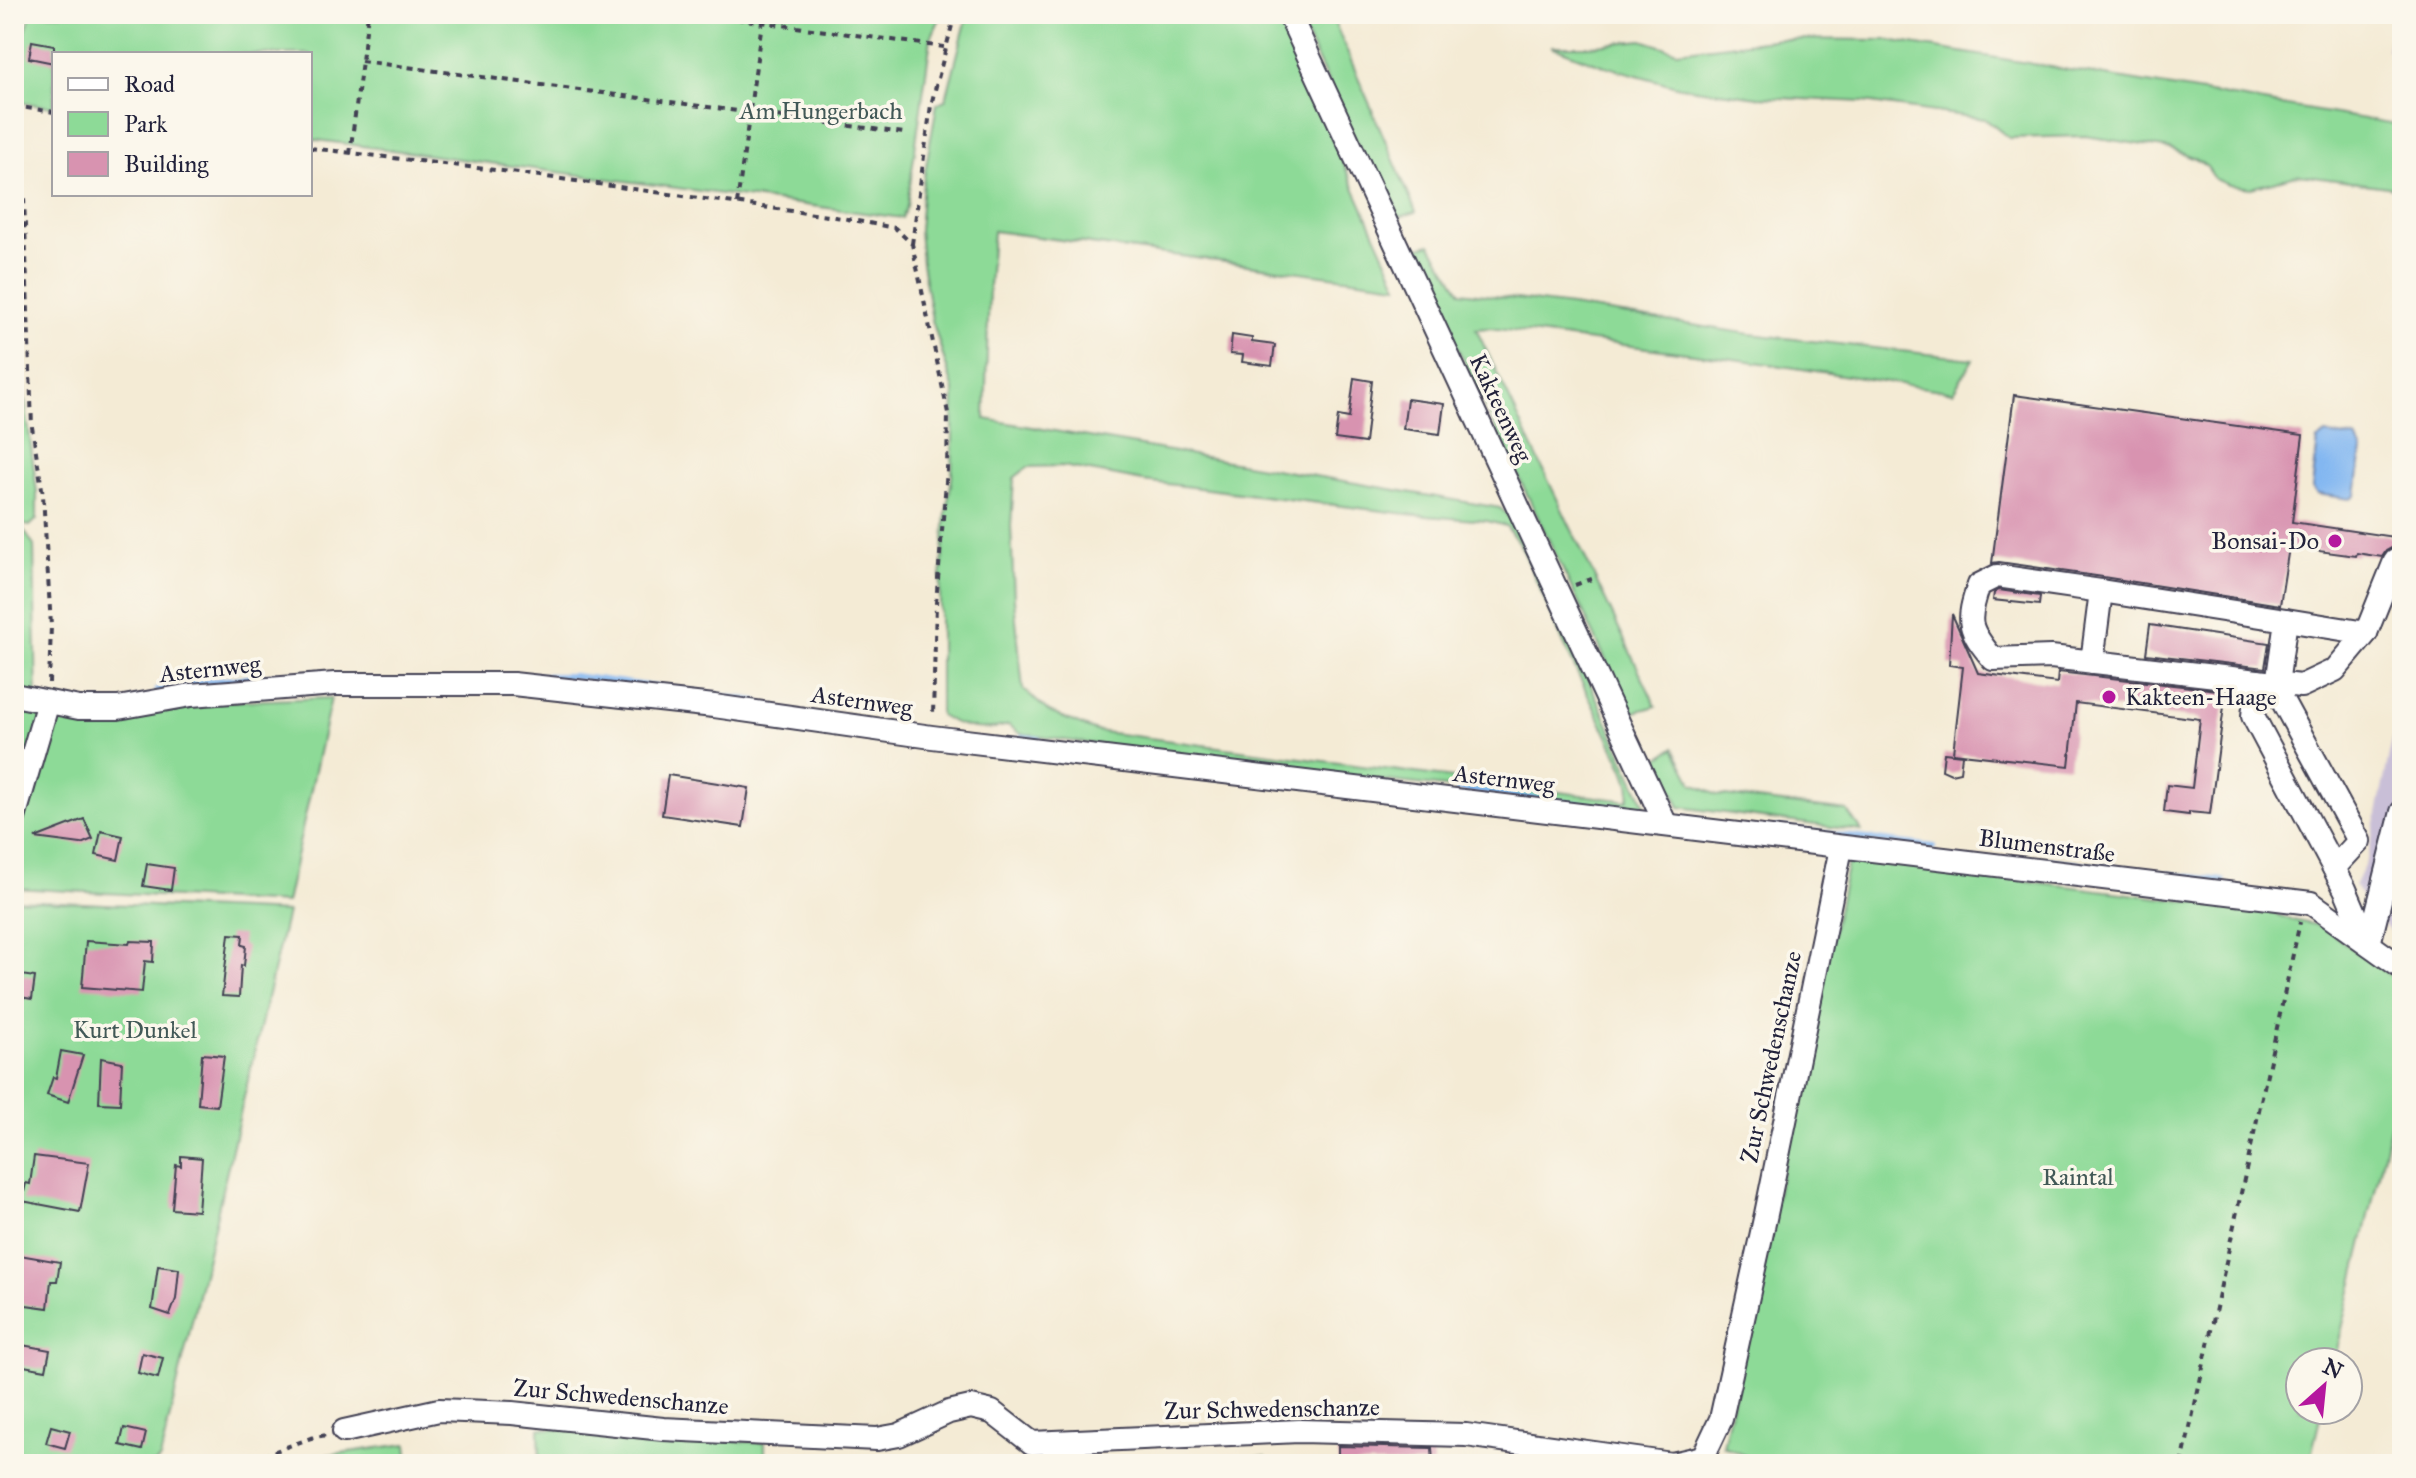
<svg xmlns="http://www.w3.org/2000/svg" width="2416" height="1478" font-family="'IM FELL Great Primer',serif">
<style>
.industrial{fill:#c9bfd7}
.green{fill:#8dda97;stroke:#587e69;stroke-width:2;fill-rule:evenodd}
.water{fill:#83b7f1;stroke:#526c96;stroke-width:2}
.lines{fill:none;stroke-linecap:round;stroke-linejoin:round}
.stream{stroke:#83b7f1;stroke-width:6}
.building{fill:#d893b0}
.minor-casing{stroke:#424052;stroke-width:26}
.path{stroke:#424052;stroke-width:4;stroke-dasharray:6 6;stroke-linecap:butt}
.minor{stroke:#fff;stroke-width:22}
.poi-dot{fill:#b5179e;stroke:#fbf7ec;stroke-width:3}
.labels{text-anchor:middle;stroke-width:7;stroke-linejoin:round;paint-order:stroke}
.park-label{font-size:24px;fill:#425957;stroke:#fbf7ec}
.street-label{font-size:24px;fill:#22223b;stroke:#fbf7ec}
.poi-label{font-size:24px;fill:#22223b;stroke:#fbf7ec;text-anchor:end}
</style>
<rect width="100%" height="100%" fill="#fbf7ec"/>
<filter id="ink" filterUnits="userSpaceOnUse"><feTurbulence type="fractalNoise" baseFrequency=".0125" numOctaves="2"/><feDisplacementMap in="SourceGraphic" scale="16" xChannelSelector="R" yChannelSelector="G"/><feConvolveMatrix kernelMatrix="1 2 1 2 8 2 1 2 1" color-interpolation-filters="sRGB"/></filter>
<filter id="wash" filterUnits="userSpaceOnUse"><feTurbulence type="fractalNoise" baseFrequency=".006" numOctaves="4" result="noise"/><feDisplacementMap in="SourceGraphic" scale="32" xChannelSelector="R" yChannelSelector="G"/><feGaussianBlur stdDeviation="1.8" result="paint"/><feColorMatrix in="noise" values="0 0 0 0 0 0 0 0 0 0 0 0 0 0 0 0 0 1.4 0 .05"/><feComposite in="paint" operator="in"/></filter>
<g filter="url(#wash)">
<rect width="100%" height="100%" fill="#f4ebd5"/>
<g class="industrial">
<path d="M2393 14H2402V52L2387 50Z"/>
<path d="M2402 692V946L2354 886 2368 857Z"/>
</g>
<g class="green">
<path d="M31 14H942L931 38 907 206 902 218 310 139V54H54V107L17 102C6 82 25 36 31 14Z"/>
<path d="M968 14H1276L1398 285 993 231 989 287 985 419 1500 508 1518 524 1647 810 1640 815 1528 796 1361 778 1048 738 1019 733 1009 725C983 732 962 729 940 715V594L946 513 952 478 954 391 932 320 922 263 919 230 923 183 937 104 946 99ZM1063 466 1143 481 1415 515 1487 521 1506 526 1522 548 1572 662 1624 769C1628 781 1633 789 1627 801L1096 731 1049 712 1023 689 1014 599 1011 526 1014 478 1028 467Z"/>
<path d="M1296 14H1331L1416 212 1393 219Z"/>
<path d="M1780 39 1888 40 2402 125V189L2299 175 2251 188 2229 185 2215 179 2207 167 2195 159 2171 149 2085 136 2009 138 1985 119 1864 102 1758 97 1680 87 1601 65 1551 46H1588L1642 40 1677 51Z"/>
<path d="M1430 244 1461 292 1571 306 1750 334 1973 359 1953 392 1749 361 1490 328 1476 329 1656 706 1631 713 1411 250Z"/>
<path d="M14 353 21 369 37 493V519L30 526 20 524 34 546 37 708 77 726 182 703 331 698 286 903 14 888Z"/>
<path d="M1674 748 1693 784 1717 795 1847 811 1861 831 1680 807 1657 759Z"/>
<path d="M1849 858 2270 912 2292 920 2321 926 2402 984V1078L2334 1362H2300V1410H2322L2309 1464H1763L1723 1446Z"/>
<path d="M14 900 287 912 160 1459 155 1464H14Z"/>
<path d="M539 1428 765 1443V1464H540Z"/>
<path d="M407 1444 409 1464H275L283 1461Z"/>
<path d="M1266 1457V1464H1073Z"/>
</g>
<path class="water" d="M2326 434 2356 439 2362 450 2356 495 2350 499 2317 494 2312 488 2318 440Z"/>
<g class="lines">
<g class="stream">
<path d="M532 676H574L756 701"/>
<path d="M157 690C212 679 269 675 325 674"/>
<path d="M1022 737 1038 739"/>
<path d="M1458 789 1618 809"/>
<path d="M1777 828 1933 847"/>
<path d="M2047 860 2223 881"/>
</g>
</g>
<g id="blocks">
<g class="building">
<path d="M32 41 54 45V63L29 58Z"/>
<path d="M1232 335 1252 338V342L1275 345 1272 366 1242 362 1243 355 1230 354Z"/>
<path d="M1354 378 1372 381 1365 443 1335 439 1338 416 1349 418Z"/>
<path d="M2014 395 2303 435 2292 522 2394 537 2393 547 2386 551 2382 557 2357 553 2356 556 2289 547 2280 605 2103 577 1999 562 1992 563Z"/>
<path d="M1407 399 1444 404 1440 434 1403 429Z"/>
<path d="M1999 590 2040 596 2039 605 1993 600 1994 593Z"/>
<path d="M1952 614 1978 673 2057 683 2058 672 2226 691 2210 814 2189 812V815L2164 812 2167 785 2192 788 2200 719 2076 703 2069 766 1953 753 1963 667 1949 665Z"/>
<path d="M2150 625 2269 643 2265 668 2146 654Z"/>
<path d="M1944 753 1962 755 1960 772 1951 774 1942 770Z"/>
<path d="M668 775 749 788 743 827 662 815Z"/>
<path d="M84 819 93 839 81 844 35 838Z"/>
<path d="M101 831 123 836 118 860 96 855Z"/>
<path d="M147 864 174 868 171 890 143 886Z"/>
<path d="M229 934 243 935 242 945 246 946 244 966 241 965 239 997 222 996Z"/>
<path d="M86 941 129 944 130 941 154 942 153 962 145 961 142 992 82 987Z"/>
<path d="M14 974 35 977 32 999 14 996Z"/>
<path d="M61 1051 83 1055 68 1102 47 1095 53 1077 56 1078Z"/>
<path d="M202 1054 224 1056 217 1106 198 1104Z"/>
<path d="M101 1058 122 1062 120 1104 99 1103Z"/>
<path d="M34 1156 89 1163 80 1212 22 1201 26 1183 30 1184Z"/>
<path d="M181 1156 202 1158 198 1211 172 1209 176 1165 181 1166Z"/>
<path d="M14 1254 60 1262 57 1281H51L48 1308 26 1305 14 1300Z"/>
<path d="M158 1266 179 1269 176 1299 170 1315 152 1309Z"/>
<path d="M22 1345 50 1350 46 1370 18 1365Z"/>
<path d="M142 1353 163 1358 158 1378 138 1373Z"/>
<path d="M51 1426 70 1431 65 1448 46 1443Z"/>
<path d="M124 1428 146 1433 142 1450 120 1445Z"/>
<path d="M1338 1446 1432 1448 1433 1464H1338Z"/>
</g>
</g>
</g>
<g filter="url(#ink)">
<use href="#blocks" fill-opacity="0" stroke="#424052" stroke-width="2"/>
<g class="lines">
<g class="minor-casing">
<g id="minor">
<path d="M1289 14 1666 825"/>
<path d="M2101 591 2286 620 2277 684 2282 700 2359 841 2334 868"/>
<path d="M2286 620 2366 633 2395 561"/>
<path d="M2092 662 2101 591 1997 576 1979 585C1966 622 1968 629 1993 659L2051 657 2301 686 2335 670 2366 633"/>
<path d="M2257 681 2253 716 2345 889 2368 943"/>
<path d="M14 695 79 708H118L191 695 335 684H513L714 706 932 737 2311 903 2402 968"/>
<path d="M14 818 48 702"/>
<path d="M2369 944 2402 812"/>
<path d="M344 1431 439 1410 512 1413 663 1429 877 1439 899 1435 949 1412 971 1407 992 1412 1032 1443 1299 1431 1466 1435 1672 1464 1703 1457 1721 1419 1766 1214 1841 848"/>
</g>
</g>
<g class="path">
<path d="M701 14 944 47"/>
<path d="M14 42 22 14"/>
<path d="M361 61 904 133"/>
<path d="M14 106 54 112"/>
<path d="M14 127 24 197 32 427 43 495 51 626 49 683"/>
<path d="M310 148 511 172 842 218 895 228 912 244 948 413 947 470 936 603 933 715"/>
<path d="M350 154 368 14"/>
<path d="M737 204 762 22"/>
<path d="M912 244 931 105 955 14"/>
<path d="M1575 585 1597 577"/>
<path d="M240 1464 311 1438 326 1435"/>
<path d="M2182 1464 2300 922"/>
</g>
<use href="#minor" class="minor"/>
</g>
</g>
<g class="poi-dot">
<circle cx="2335" cy="541" r="8"/>
<circle cx="2109" cy="697" r="8"/>
</g>
<g class="labels">
<g class="park-label">
<text x="821" y="119">Am Hungerbach</text>
<text x="135" y="1038">Kurt Dunkel</text>
<text x="2078" y="1185">Raintal</text>
</g>
<g class="street-label">
<text transform="translate(1501 408) rotate(65)" y="8">Kakteenweg</text>
<text transform="translate(210 669) rotate(-6)" y="8">Asternweg</text>
<text transform="translate(862 701) rotate(8)" y="8">Asternweg</text>
<text transform="translate(1504 779) rotate(7)" y="8">Asternweg</text>
<text transform="translate(2047 846) rotate(7)" y="8">Blumenstraße</text>
<text transform="translate(1771 1057) rotate(-78)" y="8">Zur Schwedenschanze</text>
<text transform="translate(621 1397) rotate(5)" y="8">Zur Schwedenschanze</text>
<text transform="translate(1272 1409) rotate(-1)" y="8">Zur Schwedenschanze</text>
</g>
<g class="poi-label">
<text x="2319" y="549">Bonsai-Do</text>
<text x="2125" y="705" text-anchor="start">Kakteen-Haage</text>
</g>
</g>
<rect width="2416" height="1478" fill="none" stroke="#fbf7ec" stroke-width="48"/>
<rect x="52" y="52" width="260" height="144" fill="#fbf7ec" stroke="#a4a2a5" stroke-width="2"/>
<rect x="68" y="78" width="40" height="12" fill="#ffffff" stroke="#a4a2a5" stroke-width="2"/>
<text x="124" y="92" font-size="24" fill="#22223b">Road</text>
<rect x="68" y="112" width="40" height="24" fill="#8dda97" stroke="#a4a2a5" stroke-width="2"/>
<text x="124" y="132" font-size="24" fill="#22223b">Park</text>
<rect x="68" y="152" width="40" height="24" fill="#d893b0" stroke="#a4a2a5" stroke-width="2"/>
<text x="124" y="172" font-size="24" fill="#22223b">Building</text>
<g transform="translate(2324 1386) rotate(27)"><circle r="38" fill="#fbf7ec" stroke="#a4a2a5" stroke-width="2"/>
<path d="M0-6L14 30L0 20L-14 30Z" fill="#b5179e"/>
<text y="-12" font-size="22" font-weight="bold" text-anchor="middle" fill="#22223b">N</text>
</g>
</svg>
